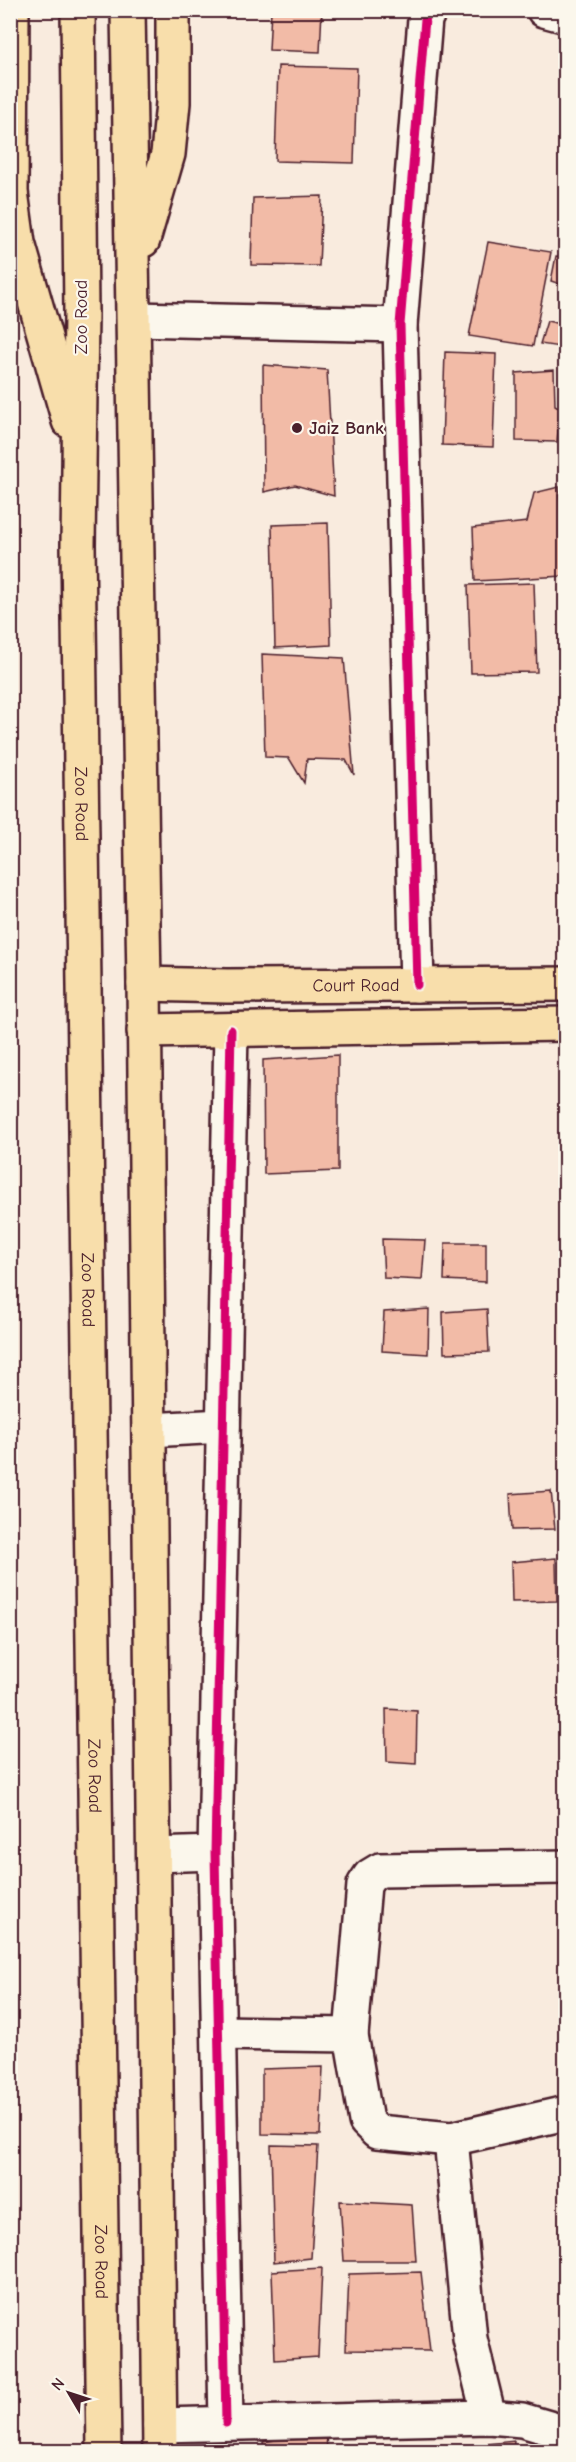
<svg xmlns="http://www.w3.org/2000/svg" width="576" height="2462" font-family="'Comic Neue',sans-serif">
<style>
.building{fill:#f2bba7;stroke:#4a1f2b;stroke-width:1.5}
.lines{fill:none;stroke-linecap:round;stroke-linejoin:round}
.minor-casing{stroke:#4a1f2b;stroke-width:38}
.major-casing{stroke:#4a1f2b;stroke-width:38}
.minor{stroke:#fbf7ec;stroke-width:33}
.major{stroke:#f8deab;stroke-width:33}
.cycleway-casing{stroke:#fbf7ec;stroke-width:13}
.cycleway{stroke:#d6006c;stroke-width:9}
.poi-dot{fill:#4a1f2b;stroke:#fbf7ec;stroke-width:2}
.labels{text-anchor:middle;stroke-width:4.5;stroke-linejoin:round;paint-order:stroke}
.street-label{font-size:18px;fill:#4a1f2b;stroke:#fbf7ec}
.poi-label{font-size:18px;font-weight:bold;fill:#4a1f2b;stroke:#fbf7ec;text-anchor:start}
</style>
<rect width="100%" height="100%" fill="#f9ebde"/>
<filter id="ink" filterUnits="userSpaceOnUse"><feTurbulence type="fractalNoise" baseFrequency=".0167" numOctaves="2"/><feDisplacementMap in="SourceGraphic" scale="12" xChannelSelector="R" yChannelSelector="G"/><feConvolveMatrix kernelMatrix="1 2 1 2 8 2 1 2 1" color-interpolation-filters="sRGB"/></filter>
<g filter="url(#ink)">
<g class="building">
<path d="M271 10H322L320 52 269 50Z"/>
<path d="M278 66 357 68 354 163 275 161Z"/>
<path d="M322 196 319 266 251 265 253 198Z"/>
<path d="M488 242 551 252 533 346 469 336Z"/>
<path d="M556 256 566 257V286L551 281Z"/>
<path d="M547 321 566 325V348L540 344Z"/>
<path d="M445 352 496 354 493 447 442 445Z"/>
<path d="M263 365 327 370 334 496 295 485 264 492Z"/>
<path d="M554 370 555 405 560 408 557 442 516 441V373Z"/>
<path d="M559 487 564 576 475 581 473 528 527 522 534 493Z"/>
<path d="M328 523 331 645 275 648 272 525Z"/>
<path d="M534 583 537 672 471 673 468 585Z"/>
<path d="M262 654 344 658 354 775 346 760 307 759 304 783 289 758 265 757Z"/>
<path d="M338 1055V1171L264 1174 263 1060Z"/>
<path d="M382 1239 425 1240 422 1280 384 1278Z"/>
<path d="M445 1243H486V1282L444 1280Z"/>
<path d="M429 1309 428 1354 382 1351 384 1312Z"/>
<path d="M487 1309 489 1352 444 1353 443 1312Z"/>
<path d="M551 1491 555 1529 512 1530 510 1494Z"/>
<path d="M556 1558 557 1601 512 1602 511 1562Z"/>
<path d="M386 1709 417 1711 416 1764 387 1762Z"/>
<path d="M323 2067 320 2135 262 2134V2069Z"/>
<path d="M271 2145 318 2146 311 2258 274 2262Z"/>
<path d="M340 2201 412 2205 416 2261H344Z"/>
<path d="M322 2268 318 2357 275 2360 272 2271Z"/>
<path d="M421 2272 430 2351 346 2350 349 2274Z"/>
<path d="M326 2432 327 2452H264L263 2442Z"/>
<path d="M514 2441 513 2452H450V2448Z"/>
<path d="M434 2445 435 2452H410V2448Z"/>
</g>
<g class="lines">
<g class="minor-casing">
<g id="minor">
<path d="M544 10 566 16"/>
<path d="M135 319 400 325"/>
<path d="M417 985 400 325 425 19 430 10"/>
<path d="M149 1430 223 1426"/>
<path d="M154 1855 215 1853"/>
<path d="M566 1867 380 1870 370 1876 364 1885 351 2035 366 2121 377 2132 451 2139 566 2113"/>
<path d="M219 2033 351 2035"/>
<path d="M451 2139 470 2339 489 2417"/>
<path d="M226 2423 215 1853 231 1030"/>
<path d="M160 2425 489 2417 522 2420 566 2433"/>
</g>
</g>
<g class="major-casing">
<g id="major">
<path d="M12 10 11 192 18 243 69 421"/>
<path id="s1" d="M78 10 81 314 78 545 104 2452"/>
<path d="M128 10 144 984 160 2452"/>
<path d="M143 240 168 154 173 103V10"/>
<path id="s2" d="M144 984 227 986 566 984"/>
<path d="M144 1031 566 1024"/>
</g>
</g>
<use href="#minor" class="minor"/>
<use href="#major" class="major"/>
<g class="cycleway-casing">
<g id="cycleway">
<path d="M417 985 400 325 425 19 430 10"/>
<path d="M226 2423 215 1853 231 1030"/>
</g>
</g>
<use href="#cycleway" class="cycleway"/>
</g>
</g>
<circle class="poi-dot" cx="297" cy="428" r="6"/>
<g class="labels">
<g class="street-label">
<text transform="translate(81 317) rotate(-90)" y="6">Zoo Road</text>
<text dy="6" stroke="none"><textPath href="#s1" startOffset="794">Zoo Road</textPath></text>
<text dy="6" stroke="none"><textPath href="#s2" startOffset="212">Court Road</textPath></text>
<text dy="6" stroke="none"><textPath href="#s1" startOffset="1280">Zoo Road</textPath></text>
<text dy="6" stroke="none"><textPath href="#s1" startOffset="1766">Zoo Road</textPath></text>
<text dy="6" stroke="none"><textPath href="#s1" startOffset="2252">Zoo Road</textPath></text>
</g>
<g class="poi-label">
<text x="309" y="434">Jaiz Bank</text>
</g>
</g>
<rect width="576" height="2462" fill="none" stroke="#fbf7ec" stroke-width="36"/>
<rect x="18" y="18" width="540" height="2426" fill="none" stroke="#4a1f2b" stroke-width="2" filter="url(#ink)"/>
<g transform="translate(69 2393) rotate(309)" stroke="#fbf7ec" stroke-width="4.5" paint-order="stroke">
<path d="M0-4.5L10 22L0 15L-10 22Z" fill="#4a1f2b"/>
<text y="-9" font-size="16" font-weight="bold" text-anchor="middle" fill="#4a1f2b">N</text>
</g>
</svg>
